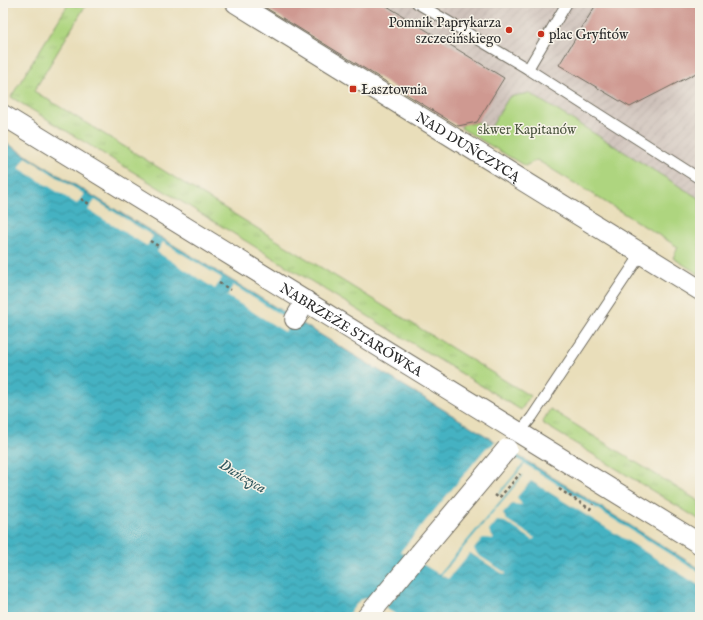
<svg xmlns="http://www.w3.org/2000/svg" width="703" height="620" font-family="'IM FELL English',serif">
<style>
.industrial{fill:url(#industrial-furrows)}
.grass{fill:url(#grass-tufts);stroke:#6c8055}
.green{fill:#aed57f;stroke:#6c8055}
.water{fill:url(#water-waves);stroke:#386e76}
.pier{fill:#e9deba}
.building{fill:#cf9991}
.lines{fill:none;stroke-linecap:round;stroke-linejoin:round}
.lane-casing{stroke:#6e6a5d;stroke-width:12}
.street-casing{stroke:#6e6a5d;stroke-width:22}
.path{stroke:#6e6a5d;stroke-width:2.5;stroke-dasharray:3 3;stroke-linecap:butt}
.lane{stroke:#fff;stroke-width:10}
.street{stroke:#fff;stroke-width:20}
.street-bridge-casing{stroke:#6e6a5d;stroke-width:22;stroke-linecap:butt}
.street-bridge{stroke:#fff;stroke-width:20}
.poi-dot{fill:#c8321e;stroke:#f7f3e8;stroke-width:1.5}
.labels{text-anchor:middle;stroke-width:3;stroke-linejoin:round;paint-order:stroke}
.poi-label{font-size:14px;fill:#2b2b2b;stroke:#f7f3e8;text-anchor:start}
.park-label{font-size:14px;fill:#4c5640;stroke:#f7f3e8}
.street-label{font-size:14px;fill:#2b2b2b;stroke:#f7f3e8}
.water-label{font-size:15px;font-style:italic;fill:#345a60;stroke:#f7f3e8}
</style>
<defs>
<pattern id="industrial-furrows" width="10" height="10" patternUnits="userSpaceOnUse"><rect width="10" height="10" fill="#cec1ba"/><path d="M-1 1l2-2M0 10L10 0M9 11l2-2" fill="none" stroke="#b1a6a0"/></pattern>
<pattern id="grass-tufts" width="24" height="20" patternUnits="userSpaceOnUse"><rect width="24" height="20" fill="#aed57f"/><path d="M3 7l-1-3M5 7V3M7 7l1-3M15 17l-1-3M17 17v-4M19 17l1-3" fill="none" stroke="#96b76e"/></pattern>
<pattern id="water-waves" width="16" height="10" patternUnits="userSpaceOnUse"><rect width="16" height="10" fill="#45b2c2"/><path d="M0 5q4-4 8 0t8 0" fill="none" stroke="#3a919e"/></pattern>
</defs>
<rect width="100%" height="100%" fill="#f7f3e8"/>
<filter id="ink" filterUnits="userSpaceOnUse"><feTurbulence type="fractalNoise" baseFrequency=".025" numOctaves="2"/><feDisplacementMap in="SourceGraphic" scale="8" xChannelSelector="R" yChannelSelector="G"/><feConvolveMatrix kernelMatrix="1 2 1 2 8 2 1 2 1" color-interpolation-filters="sRGB"/></filter>
<filter id="wash" filterUnits="userSpaceOnUse"><feTurbulence type="fractalNoise" baseFrequency=".012" numOctaves="4" result="noise"/><feDisplacementMap in="SourceGraphic" scale="16" xChannelSelector="R" yChannelSelector="G"/><feGaussianBlur stdDeviation="0.9" result="paint"/><feColorMatrix in="noise" values="0 0 0 0 0 0 0 0 0 0 0 0 0 0 0 0 0 1.4 0 .05"/><feComposite in="paint" operator="in"/></filter>
<g filter="url(#wash)">
<rect width="100%" height="100%" fill="#e9deba"/>
<path class="industrial" d="M253 3H700V199L529 93 509 97 490 129 477 122 470 124 465 121 461 128 268 10Z"/>
<g class="grass">
<path d="M69 3H87L34 91 530 396 521 410 11 97Z"/>
<path d="M550 409 700 502V520L542 423Z"/>
</g>
<path class="green" d="M529 93 700 199V275L673 258 678 247 537 160 525 166 461 128 465 121 470 124 477 122 490 129 509 97Z"/>
<path class="water" d="M3 141 475 429 700 569V617H3Z"/>
<g class="pier">
<path d="M26 157 84 194 77 204 19 168Z"/>
<path d="M95 200 153 236 147 246 88 210Z"/>
<path d="M163 242 222 278 215 289 157 252Z"/>
<path d="M233 285 292 322 285 332 227 296Z"/>
<path d="M495 441 514 453 512 456 524 463 498 494 499 495 525 464 700 573V586L531 481 517 497 522 505 512 504 503 514 507 520 535 538 533 540 505 522 497 521 489 531 494 539 483 538 474 549 478 555 506 573 505 575 470 553 448 579 441 575 523 476 522 475 439 574 422 564 385 608 401 617H346L360 600 365 598 371 600 408 556 400 552 486 448 492 445Z"/>
</g>
<g id="blocks">
<g class="building">
<path d="M258 3H382L504 78 477 122 458 126Z"/>
<path d="M597 3H700V71L630 107 559 65Z"/>
</g>
</g>
</g>
<g filter="url(#ink)">
<use href="#blocks" fill-opacity="0" stroke="#6e6a5d" stroke-width="1"/>
<g class="lines">
<g class="lane-casing">
<g id="lane">
<path d="M417 3 528 69 567 3"/>
<path d="M528 69 700 179"/>
<path d="M520 432 532 417 641 254"/>
</g>
</g>
<g class="street-casing">
<g id="street">
<path id="s1" d="M236 3 700 290"/>
<path id="s2" d="M3 115 700 544"/>
<path d="M295 319 306 301"/>
<path d="M367 617 420 553"/>
</g>
</g>
<g class="path">
<path d="M81 199 91 205"/>
<path d="M150 241 160 247"/>
<path d="M219 283 231 290"/>
<path d="M559 489 590 509 593 504"/>
<path d="M495 495 499 498 520 474"/>
</g>
<use href="#lane" class="lane"/>
<use href="#street" class="street"/>
<g class="street-bridge-casing">
<path id="street-bridge" d="M420 553 507 449"/>
</g>
<use href="#street-bridge" class="street-bridge"/>
</g>
</g>
<g class="poi-dot">
<circle cx="509" cy="30" r="4"/>
<circle cx="541" cy="34" r="4"/>
<rect x="349" y="85" width="8" height="8" rx="2"/>
</g>
<g class="labels">
<g class="poi-label">
<text x="501" y="27" text-anchor="end">Pomnik Paprykarza<tspan x="501" dy="16">szczecińskiego</tspan></text>
<text x="549" y="39">plac Gryfitów</text>
<text x="361" y="94">Łasztownia</text>
</g>
<g class="park-label">
<text x="527" y="134">skwer Kapitanów</text>
</g>
<g class="street-label">
<text dy="5" stroke="none"><textPath href="#s1" startOffset="273">NAD DUŃCZYCĄ</textPath></text>
<text dy="5" stroke="none"><textPath href="#s2" startOffset="409">NABRZEŻE STARÓWKA</textPath></text>
</g>
<g class="water-label">
<text transform="translate(243 476) rotate(31)" y="5">Duńczyca</text>
</g>
</g>
<rect width="703" height="620" fill="none" stroke="#f7f3e8" stroke-width="16"/>
</svg>
